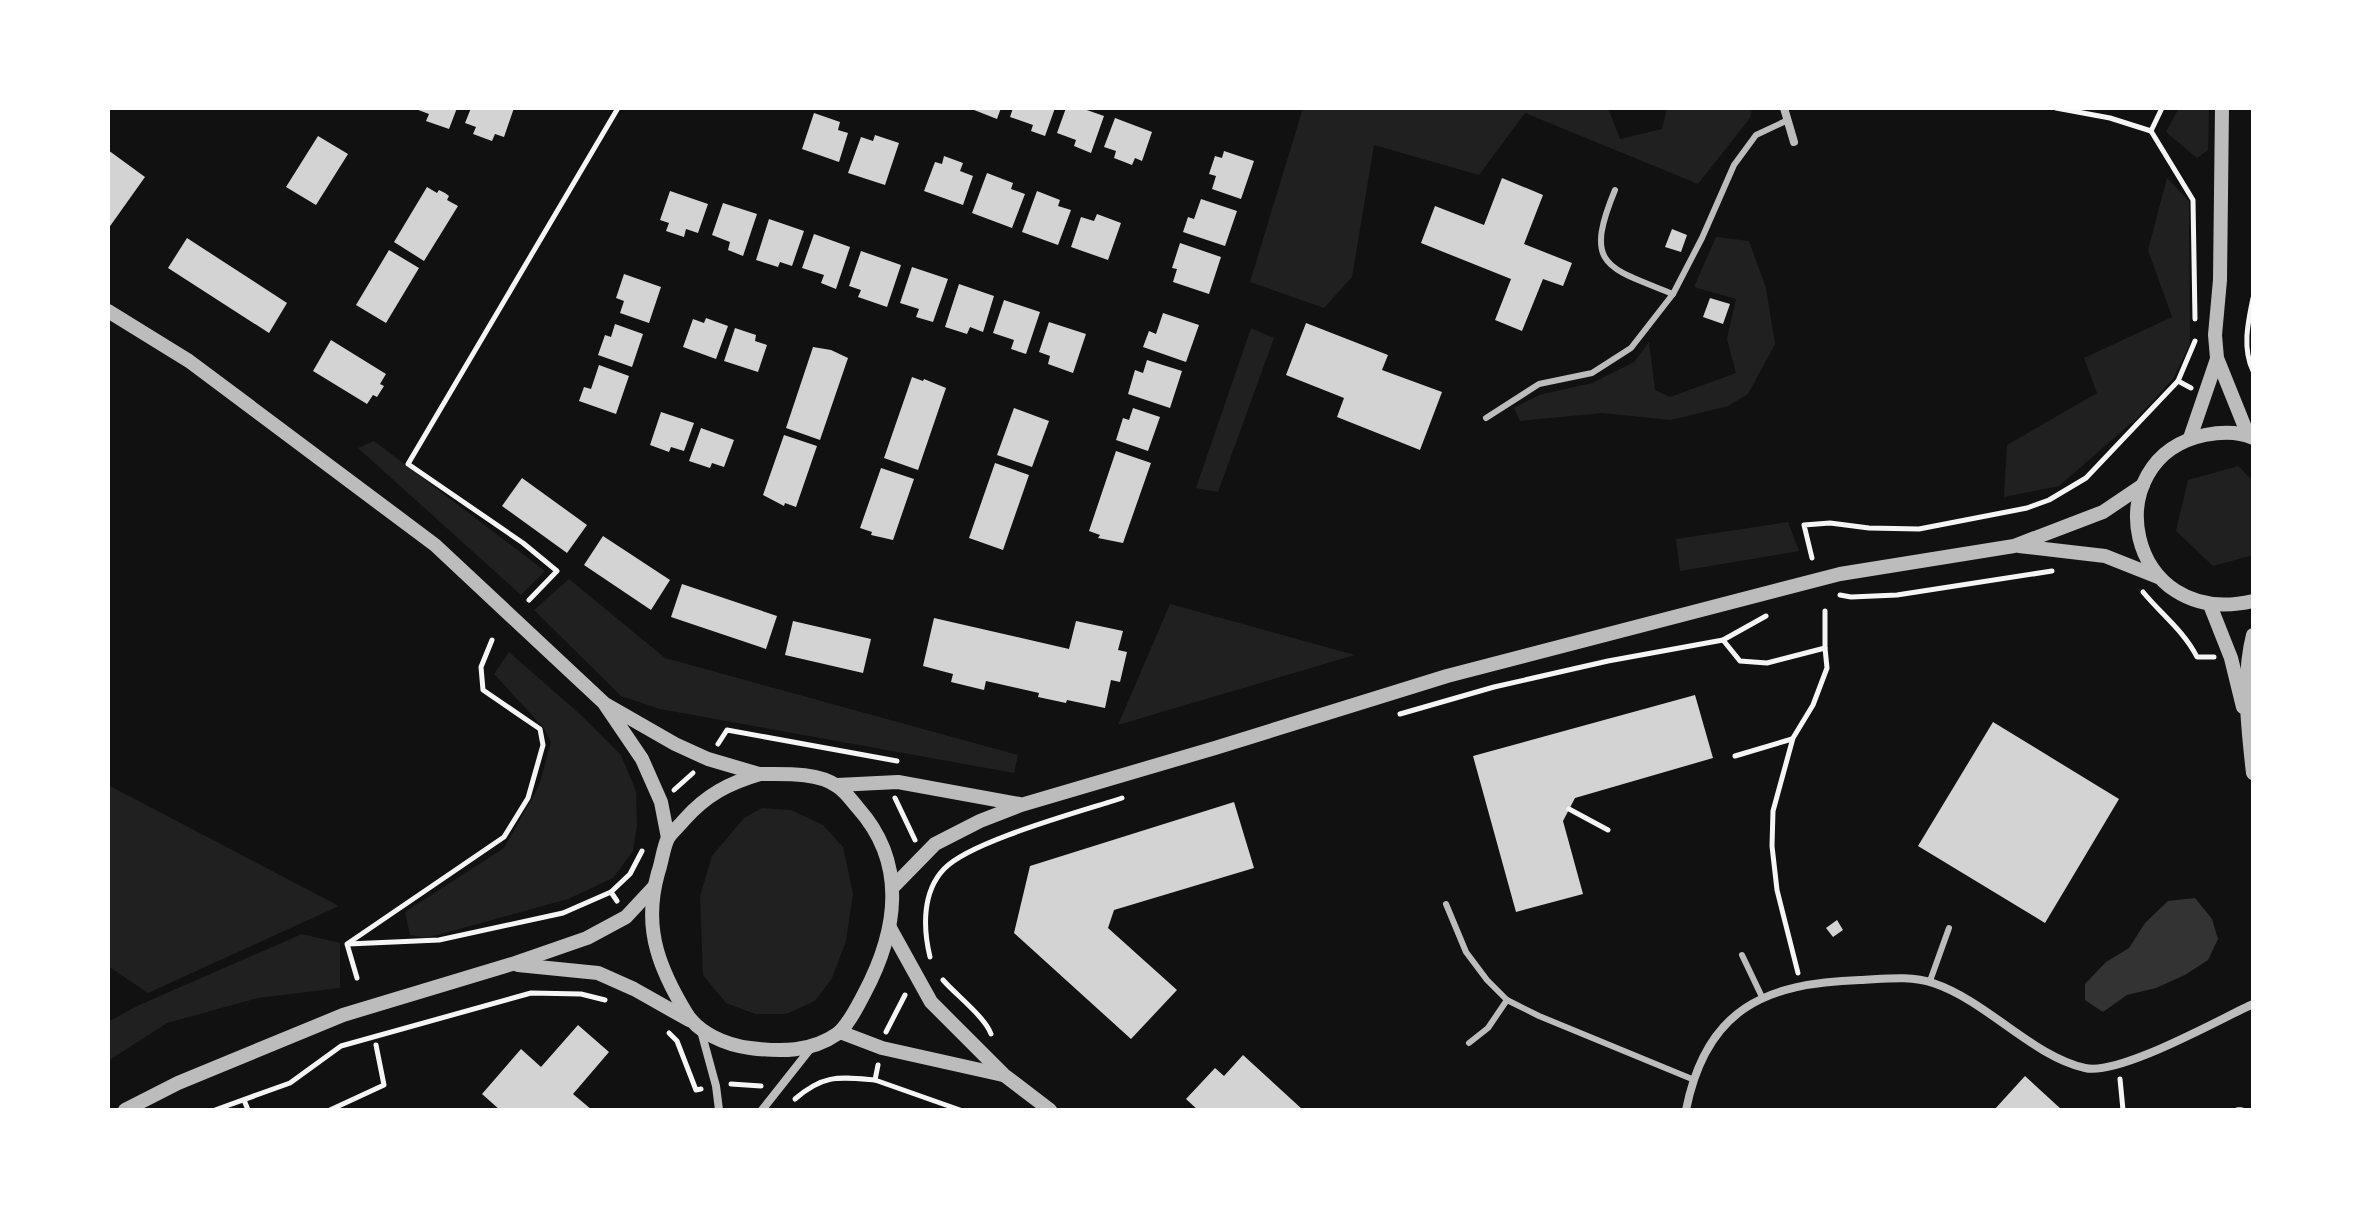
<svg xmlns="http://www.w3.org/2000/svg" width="2361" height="1218" font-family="Quicksand,sans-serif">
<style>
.green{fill:#202020}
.water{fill:#333}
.building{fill:#d3d3d3}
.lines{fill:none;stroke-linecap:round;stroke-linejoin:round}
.path{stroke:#f5f5f5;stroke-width:5}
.service{stroke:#bcbcbc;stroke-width:6}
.minor{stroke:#bcbcbc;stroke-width:8}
.tertiary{stroke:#bcbcbc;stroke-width:14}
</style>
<rect width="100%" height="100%" fill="#111"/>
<g class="green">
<path d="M1303 108H1608L1620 139 1662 129 1667 108H1752L1750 118 1698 184 1525 113 1479 175 1374 145 1352 277 1324 308 1250 282Z"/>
<path d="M2179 108H2209L2208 150 2197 158 2166 132Z"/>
<path d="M2167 178 2189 201 2190 344 2173 379 2136 419 2059 486 2004 497 2007 445 2097 393 2084 358 2172 317 2148 250Z"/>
<path d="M1716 237 1749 241 1766 288 1775 344 1748 394 1728 406 1671 420 1602 413 1520 421 1514 408 1539 395 1592 383 1634 362 1649 342 1655 390 1670 397 1736 373 1727 339 1736 299 1694 287Z"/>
<path d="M1251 328 1274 338 1218 492 1196 488Z"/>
<path d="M374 441 545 571 521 595 358 448Z"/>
<path d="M2238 466 2253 481V555L2213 566 2176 531 2188 480Z"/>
<path d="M1788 522 1799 551 1680 571 1676 539Z"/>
<path d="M569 579 665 658 1018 755 1014 773 660 709 621 696 534 610Z"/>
<path d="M1170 604 1355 655 1118 725Z"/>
<path d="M509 652 581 715 621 755 636 791 637 825 633 851 613 878 568 899 426 938 410 935 405 912 504 848 539 786 551 742 543 727 494 674Z"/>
<path d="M108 785 339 906 148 993 108 966Z"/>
<path d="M762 808 791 810 823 825 843 847 853 894 846 941 832 978 815 1001 786 1014H755L726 1003 703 975 700 896 712 856 744 818Z"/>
<path d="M302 934 340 943V988L258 998 167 1023 108 1061V1022L137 1006Z"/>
</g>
<path class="water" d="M2195 898 2212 919 2218 939 2208 960 2185 975 2156 988 2127 995 2103 1012 2085 1000V984L2106 962 2129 948 2145 923 2168 901Z"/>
<g class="building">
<path d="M413 108H457L449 129 426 121 429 114Z"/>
<path d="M471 108H514L504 137 495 134 492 141 473 134 476 127 465 123Z"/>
<path d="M969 108H1001L997 119Z"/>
<path d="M1013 108H1055L1045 136 1031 131 1033 125 1010 117Z"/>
<path d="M1066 108H1081L1104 116 1091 153 1074 146 1076 140 1057 133Z"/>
<path d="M814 113 840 122 838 130 848 133 839 162 802 149Z"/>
<path d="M1115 118 1152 132 1142 161 1135 158 1132 165 1114 158 1116 151 1104 147Z"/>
<path d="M875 135 899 143 885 185 848 173 861 137 873 141Z"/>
<path d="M318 136 348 154 316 205 286 187Z"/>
<path d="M108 150 145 177 108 229Z"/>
<path d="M1224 151 1254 161 1241 199 1212 189 1216 176 1209 174 1215 156 1222 158Z"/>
<path d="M944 156 963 163 960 171 973 176 963 205 924 191 935 162 942 164Z"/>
<path d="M987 173 1013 183 1011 189 1025 194 1012 228 972 213Z"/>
<path d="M1502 178 1543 195 1524 244 1572 263 1563 286 1543 279 1522 331 1495 320 1511 279 1421 243 1435 206 1484 225Z"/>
<path d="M427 187 437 193 439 190 445 193 449 196 447 200 458 206 424 261 394 242Z"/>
<path d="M670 191 708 204 698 233 686 229 684 237 666 231 669 223 660 220Z"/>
<path d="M1037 191 1060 200 1058 206 1071 210 1058 245 1022 232Z"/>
<path d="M1201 199 1237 211 1225 246 1183 232 1188 217 1194 219Z"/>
<path d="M723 203 757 214 743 256 728 250 730 242 712 235Z"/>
<path d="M1097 214 1121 223 1108 260 1071 247 1081 217 1094 221Z"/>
<path d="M769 219 804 231 792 266 780 262 778 267 756 260Z"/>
<path d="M1672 229 1687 235 1681 252 1665 247Z"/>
<path d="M814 234 850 247 836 289 821 283 824 275 802 268Z"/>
<path d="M187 238 287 303 269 333 168 268Z"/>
<path d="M1180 243 1221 257 1209 294 1173 282 1177 269 1172 268Z"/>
<path d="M389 250 419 268 386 323 356 305Z"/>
<path d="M861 251 901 265 887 307 858 297 861 290 849 286Z"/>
<path d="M912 267 948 279 933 322 916 317 919 309 900 303Z"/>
<path d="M624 274 661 287 649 323 620 313 624 301 616 298Z"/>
<path d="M959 284 994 296 983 332 970 327 967 334 945 327Z"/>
<path d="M1710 298 1730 304 1723 324 1703 317Z"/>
<path d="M1004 300 1040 312 1026 354 1011 349 1014 340 993 333Z"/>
<path d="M1163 313 1199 325 1186 362 1143 347 1149 331 1156 334Z"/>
<path d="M706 318 728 326 716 359 683 347 693 319 704 323Z"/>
<path d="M1049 322 1086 334 1073 373 1048 364 1050 356 1039 352Z"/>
<path d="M1306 323 1388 355 1382 370 1442 392 1420 450 1337 417 1344 398 1286 375Z"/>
<path d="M615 324 643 334 632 367 598 355 605 335 611 337Z"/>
<path d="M735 328 756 335 755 341 767 345 758 372 724 361Z"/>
<path d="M331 340 386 374 380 384 384 386 377 397 373 395 367 404 313 371Z"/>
<path d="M813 347 831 350 848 358 820 440 786 428Z"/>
<path d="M1147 360 1182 371 1170 408 1128 394 1135 370 1143 373Z"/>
<path d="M599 365 629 376 616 414 579 401 584 387 591 389Z"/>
<path d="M912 377 923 381 924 379 946 388 918 470 884 458Z"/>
<path d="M1014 408 1049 421 1032 467 997 455Z"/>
<path d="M1133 408 1160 417 1148 451 1116 440 1123 418 1129 420Z"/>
<path d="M661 412 694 423 684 451 671 447 669 452 650 445Z"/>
<path d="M701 428 734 440 724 467 712 463 710 468 689 461Z"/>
<path d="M784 435 817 446 796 507 785 503 784 506 763 495Z"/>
<path d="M1116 451 1151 463 1123 543 1098 538 1100 535 1089 531Z"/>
<path d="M995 463 1029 475 1003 550 969 538Z"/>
<path d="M881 468 914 479 893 540 871 535 872 532 860 528Z"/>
<path d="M522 478 587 525 567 553 502 506Z"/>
<path d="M603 536 670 580 651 610 584 565Z"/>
<path d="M682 584 777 616 766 649 671 617Z"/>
<path d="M934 618 1069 649 1076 621 1123 631 1118 650 1127 652 1120 682 1111 680 1105 708 1067 700 1066 703 1038 697 1039 693 986 681 984 690 951 682 953 674 923 666Z"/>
<path d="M793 621 871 639 863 673 785 655Z"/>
<path d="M1695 695 1713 758 1575 798 1563 821 1583 894 1516 912 1473 756Z"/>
<path d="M1993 722 2119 799 2045 923 1918 846Z"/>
<path d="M1234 802 1254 868 1114 910 1108 928 1177 990 1131 1039 1014 933 1030 866Z"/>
<path d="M1837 920 1843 930 1833 937 1826 928Z"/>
<path d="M578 1025 609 1052 573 1094 592 1110H500L482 1094 521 1049 541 1067Z"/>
<path d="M1243 1055 1303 1110H1198L1186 1099 1215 1068 1224 1076Z"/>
<path d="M2025 1076 2062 1110H1994Z"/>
</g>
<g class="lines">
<g class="path">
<path d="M2056 108 2110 118 2151 131 2162 108"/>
<path d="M2151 131 2193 200 2195 319"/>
<path d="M2253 298C2248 322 2242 348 2253 371"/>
<path d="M2178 381 2195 341"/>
<path d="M1812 558 1804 525 1830 523 1869 528 1919 529 2027 508 2049 500 2086 478 2178 381 2191 388"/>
<path d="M2143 592C2161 614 2184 631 2197 657H2214"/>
<path d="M1840 595 1851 597 1897 595 2052 571"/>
<path d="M529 600 557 571 523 543 408 464 618 108"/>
<path d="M1723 640 1740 661 1767 663 1825 648V611"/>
<path d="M1400 714 1494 687 1608 661 1723 640 1766 616"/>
<path d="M718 744 727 730 897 761"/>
<path d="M1735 756 1792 739"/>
<path d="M674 790 693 773"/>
<path d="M895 798 915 840"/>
<path d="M1569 809 1608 830"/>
<path d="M617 901 611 892 630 874 642 851"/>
<path d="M348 944 439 940 563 913 611 892"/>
<path d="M930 957C923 928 922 892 944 869 970 841 1083 811 1122 798"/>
<path d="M1798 973 1777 890 1772 846 1773 811 1793 738 1813 705 1827 668 1825 648"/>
<path d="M357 978 347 944 504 837 528 798 543 745 540 729 483 690 481 667 492 640"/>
<path d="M943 980C956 995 985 1017 991 1034"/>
<path d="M886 1032 905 995"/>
<path d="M669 1033 677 1041 696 1090 701 1089"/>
<path d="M2120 1079 2123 1110"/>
<path d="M875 1080 960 1110"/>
<path d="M731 1084 761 1086"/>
<path d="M795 1099C824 1074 839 1077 875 1080L878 1065"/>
<path d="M244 1100 248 1110"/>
<path d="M215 1110 290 1083 341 1046 531 993 581 994 605 1000"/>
<path d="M330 1110 384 1085 376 1045"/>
</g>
<g class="service">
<path d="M1615 190C1583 267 1607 267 1673 294"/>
<path d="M1486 418 1539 384 1592 373 1631 348 1673 294 1702 238 1734 165 1756 135 1788 120"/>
<path d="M1446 904 1466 952 1487 980 1507 1000 1539 1016 1692 1079"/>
<path d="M1742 955 1762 997"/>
<path d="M1930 981 1949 928"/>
<path d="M1469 1043 1488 1028 1507 1000"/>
<path d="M2238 1110H2241"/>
</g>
<g class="minor">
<path d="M1784 108 1794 142"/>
<path d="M701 1031 716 1086 719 1110"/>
<path d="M762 1110 811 1048"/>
<path d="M1686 1110C1706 1009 1765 983 1860 980 1883 979 1911 975 1933 983 1987 1001 2032 1056 2085 1068 2119 1076 2218 1020 2253 1004"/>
</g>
<g class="tertiary">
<path d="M2222 108 2220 280 2215 335 2217 358 2248 435"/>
<path d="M108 311 189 361 435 545 604 703 642 759 661 802 668 838"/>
<path d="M2190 438 2217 359"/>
<path d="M2253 438C2238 431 2220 432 2205 435 2094 458 2125 631 2253 601"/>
<path d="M2019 546 2105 556 2158 577"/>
<path d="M2210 605 2231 658 2243 707"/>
<path d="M2253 635C2242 678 2248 729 2253 773"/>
<path d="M607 705 675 744 708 759 759 774"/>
<path d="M760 774C783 774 818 772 837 786 845 791 852 801 858 808 908 864 897 932 864 994 858 1005 848 1026 837 1034 811 1052 781 1052 750 1048 726 1045 697 1033 685 1011 673 991 663 972 657 950 650 925 651 898 658 873 662 862 663 848 668 838 672 832 680 825 684 820 706 795 729 783 760 774Z"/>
<path d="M837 785 898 782 1019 804"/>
<path d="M893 887 935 844 980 821 1021 805 1215 748 1447 676 1840 574 2014 546 2103 512 2143 485"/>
<path d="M890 928 931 1002 1004 1075 1050 1110"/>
<path d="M518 965 598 973 634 989 689 1020"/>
<path d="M840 1032 882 1048 1003 1075"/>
<path d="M125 1110 178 1083 343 1015 512 964 587 938 626 917 653 888"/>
</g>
</g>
<rect width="2361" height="1218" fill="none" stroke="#ffffff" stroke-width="220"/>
</svg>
